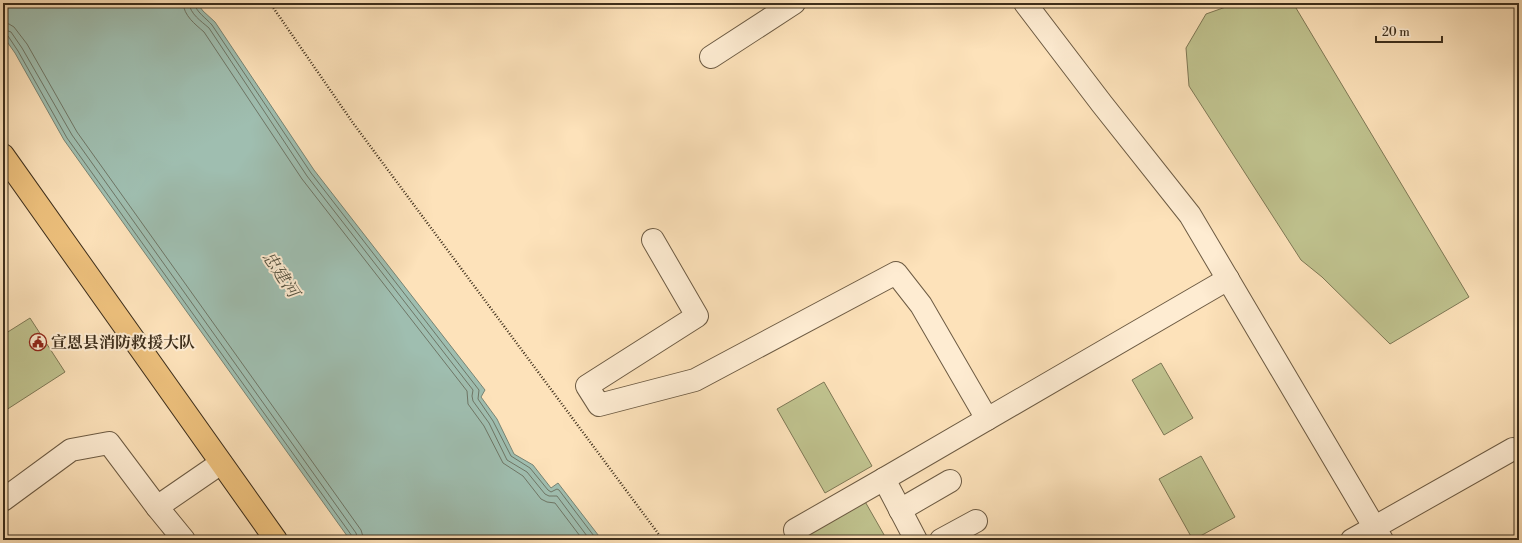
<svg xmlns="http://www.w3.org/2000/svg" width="1522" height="543" font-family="'Libre Bodoni','Noto Serif SC',serif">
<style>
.green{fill:#c0c38f;stroke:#7e7855}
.water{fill:#9fbeb0;stroke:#788474}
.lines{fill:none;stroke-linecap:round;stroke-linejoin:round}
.shore{stroke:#6e7666;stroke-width:1}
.minor-casing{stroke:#6d5b43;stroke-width:24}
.major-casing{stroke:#3d2e1b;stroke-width:24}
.path{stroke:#3d2e1b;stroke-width:2.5;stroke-dasharray:1 2;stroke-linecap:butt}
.minor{stroke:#feecd2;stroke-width:22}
.major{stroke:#eec17d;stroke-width:22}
.labels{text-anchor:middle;stroke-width:4;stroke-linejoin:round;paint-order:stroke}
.poi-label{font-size:16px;font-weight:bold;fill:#3d2e1b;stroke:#feecd2;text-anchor:start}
.water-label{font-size:17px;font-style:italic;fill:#565240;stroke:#feecd2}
</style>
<rect width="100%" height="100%" fill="#fde2ba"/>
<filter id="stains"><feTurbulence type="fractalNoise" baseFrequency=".005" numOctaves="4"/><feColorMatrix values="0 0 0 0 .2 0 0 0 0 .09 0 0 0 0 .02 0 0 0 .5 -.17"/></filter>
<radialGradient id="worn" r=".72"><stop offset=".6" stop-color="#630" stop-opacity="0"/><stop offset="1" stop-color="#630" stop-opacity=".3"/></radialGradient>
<g class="green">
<path d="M1237 3H1293L1469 297 1390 344 1322 277 1301 260 1189 86 1186 48 1206 14Z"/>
<path d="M30 318 65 372 3 412V335Z"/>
<path d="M1161 363 1193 418 1164 435 1132 380Z"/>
<path d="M824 382 872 466 825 493 777 409Z"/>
<path d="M1201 456 1235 517 1193 540 1159 479Z"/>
<path d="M863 498 887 540H787L793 535Z"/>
</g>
<path class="water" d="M3 3H197L203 11 215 22 314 170 485 390 481 397 497 419 514 454 533 465 551 488 558 483 602 540H350L64 140 15 53 3 36Z"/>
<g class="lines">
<g class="shore">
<path d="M183 3C184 16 195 24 204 32L302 179 467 391 468 404 484 426 503 463 523 476 541 499 547 502 555 503 583 540"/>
<path d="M189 3C190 14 201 21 209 28L307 176 473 390 472 396 473 401 489 423 507 460 527 472 545 494 549 496H557L590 540"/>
<path d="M194 3C196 12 206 18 212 25L311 173 479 390 478 399 493 421 511 456 530 468 548 490 551 492 557 489 559 490 597 540"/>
<path d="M3 23 9 24 14 27 27 44 77 132 361 530 364 540"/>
<path d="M3 29 11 32 22 48 72 135 356 533 358 540"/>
<path d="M3 34 8 36 18 51 67 138 352 536 353 540"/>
</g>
<g class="minor-casing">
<g id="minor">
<path d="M1025 3 1102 104 1190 215 1382 540"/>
<path d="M711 57 794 3"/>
<path d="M653 240 697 316 587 386 599 405 695 380 896 273 921 305 987 419"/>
<path d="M884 479 916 540"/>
<path d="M3 500 71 450 109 443 157 507 221 463"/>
<path d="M157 507 184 540"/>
<path d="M900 510 950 481"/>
<path d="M795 530 884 479 1228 279"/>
<path d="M941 540 976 521"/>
<path d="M1352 540 1513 449"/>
</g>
</g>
<g class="major-casing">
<path id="major" d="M3 155 276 540"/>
</g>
<path class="path" d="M270 3 353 123 663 540"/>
<use href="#minor" class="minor"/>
<use href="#major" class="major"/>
</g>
<defs>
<g id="civic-ring" transform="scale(0.9)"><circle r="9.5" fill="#feecd2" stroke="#8f2418" stroke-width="1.5"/><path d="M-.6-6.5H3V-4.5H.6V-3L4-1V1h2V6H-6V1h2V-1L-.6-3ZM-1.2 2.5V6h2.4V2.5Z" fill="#8f2418"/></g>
</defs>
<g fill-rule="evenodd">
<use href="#civic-ring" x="38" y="342"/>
</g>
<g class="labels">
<g class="poi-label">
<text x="51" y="348">宣恩县消防救援大队</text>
</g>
<g class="water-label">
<text transform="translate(281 274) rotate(56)" y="6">忠建河</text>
</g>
</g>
<rect width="1522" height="543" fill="none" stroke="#fde2ba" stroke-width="16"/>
<rect x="4" y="4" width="1514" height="535" fill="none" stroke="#3d2e1b" stroke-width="2"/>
<rect x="8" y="8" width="1506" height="527" fill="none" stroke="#3d2e1b"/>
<path d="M1376 36v6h66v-6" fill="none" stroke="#3d2e1b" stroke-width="2"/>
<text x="1382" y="36" font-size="12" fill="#3d2e1b" stroke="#feecd2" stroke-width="3" paint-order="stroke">20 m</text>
<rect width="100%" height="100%" filter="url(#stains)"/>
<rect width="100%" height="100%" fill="url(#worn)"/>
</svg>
